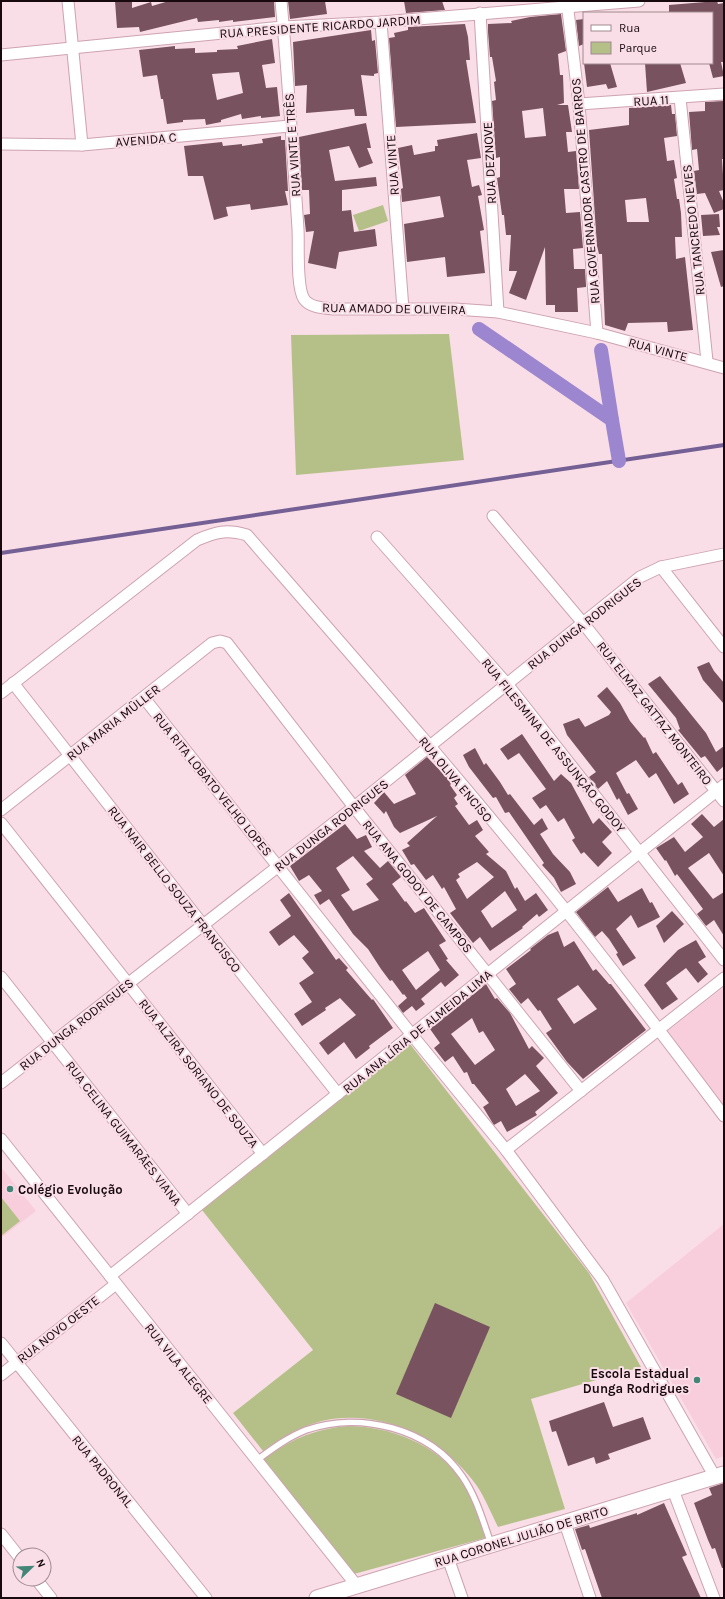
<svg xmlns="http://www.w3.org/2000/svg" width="725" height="1599" font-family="Karla,sans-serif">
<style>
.built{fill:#f9cedc}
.green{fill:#b5c089}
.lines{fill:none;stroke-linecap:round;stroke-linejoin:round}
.stream{stroke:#746095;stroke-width:4}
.canal{stroke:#9c86cf;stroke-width:14}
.building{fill:#78525f;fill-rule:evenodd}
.lane-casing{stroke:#cda3b0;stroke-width:8}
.street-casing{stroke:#cda3b0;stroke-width:13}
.secondary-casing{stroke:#cda3b0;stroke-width:17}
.lane{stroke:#fff;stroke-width:5.5}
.street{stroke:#fff;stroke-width:11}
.secondary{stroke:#fff;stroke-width:15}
.poi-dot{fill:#438577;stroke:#fadee7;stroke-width:1.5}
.labels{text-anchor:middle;stroke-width:4;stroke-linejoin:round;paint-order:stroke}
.street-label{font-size:13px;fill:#17090e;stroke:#fadee7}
.poi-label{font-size:13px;font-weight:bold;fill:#17090e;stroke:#fadee7;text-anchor:start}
</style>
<rect width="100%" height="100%" fill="#fadee7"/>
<g class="built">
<path d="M724 987V1106L668 1031Z"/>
<path d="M1 1167 36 1211 1 1238Z"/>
<path d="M724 1224V1456L716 1459 626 1303Z"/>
</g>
<g class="green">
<path d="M383 205 388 221 359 231 353 215Z"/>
<path d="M449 334 464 460 296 475 291 335Z"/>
<path d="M410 1044 589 1273 641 1367 531 1399 565 1509 498 1527C491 1513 485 1498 477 1486 444 1439 380 1407 322 1421 301 1426 281 1438 263 1451L233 1413 313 1350 202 1210Z"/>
<path d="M1 1197 20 1221 1 1236Z"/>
<path d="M347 1426C390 1426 437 1444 462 1481 473 1498 479 1518 485 1538L354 1574 260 1462C287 1441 313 1429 347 1426Z"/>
</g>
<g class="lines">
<path class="stream" d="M1 553 724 445"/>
<g class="canal">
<path d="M479 329 612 420 619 461"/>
<path d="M601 350 612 420"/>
</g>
</g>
<g class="building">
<path d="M115 1H132V8L151 2 152 6 169 1H274L275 17 233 22V20L219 22V20L198 22 197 18 140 32 139 27 117 28Z"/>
<path d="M288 1H325L327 14 290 19Z"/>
<path d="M404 1H442L445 10 406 13Z"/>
<path d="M717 1 718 4 724 3V62H721L724 76 713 78 709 63H712V13H669V5Z"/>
<path d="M561 14 566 51 558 54 560 75H563L564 103 557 105H568L572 132H566L568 152 576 151 579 189H564L566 213 580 212 583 248 573 249 574 269H585L586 285V287L577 288 578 312H555V305H546L545 247 526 300 509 293 517 271H509L511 235H506L504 215H502L497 178 500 177V157L496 158 492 101 496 100 494 82 496 81 492 57H490L488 32V24L512 23 511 21 530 17ZM543 108 546 136 525 138 522 111Z"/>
<path d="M584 19V44L579 46 576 20Z"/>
<path d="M465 24 468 37 470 60H466L476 123 396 127 389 38 395 37 394 33 408 30V27Z"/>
<path d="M371 30 372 41 375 40 378 73 374 74V76L361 75 367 116H355L354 109 306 113 307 85 295 86 293 42Z"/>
<path d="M272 39 275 63 262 65 266 88 277 87 280 116 261 118V116L242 119 241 114 221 120V122L206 125 205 119 183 120V122L167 124 163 99H161L157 75 143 77 139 50 175 46V49L195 48V53L217 52V50L238 49 237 46ZM239 72 243 93 217 100 212 74Z"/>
<path d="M584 63H610L617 87 608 89 606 84 587 87Z"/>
<path d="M645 63H680L686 83 647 92Z"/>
<path d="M724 101V159H722L724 190 719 191 724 203V209L714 213 705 193 697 194 694 171 699 170 697 149 692 150 689 112 705 111V102Z"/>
<path d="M671 105 672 114H675L677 136 664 138 667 161 674 160 677 178 674 179 677 199H679L681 213 682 237H675L676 259 685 257 693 330 668 332 667 322 628 323 625 331 605 325 602 254H599L597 246 589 130 629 125V108ZM646 198 649 222H627L625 200Z"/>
<path d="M366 123 371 148H367L373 163 359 168 349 146 329 150 335 181 376 177 377 186 342 190V211L351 210 354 232 375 229 377 246 339 252 336 269 308 263 314 231 306 232 304 215 310 214 309 190H302L299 137Z"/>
<path d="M477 133 481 158 467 160 472 187 479 185 482 195 478 196 484 230 480 231 485 273 447 277 445 257 407 262 404 224 444 217 440 196 402 202 401 189 403 188 398 148 412 145 414 155 435 151V146H438L437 140Z"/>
<path d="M281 136V140H285L288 191H285L288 205 251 210 250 204 226 207 228 216 214 220 203 176H188L184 146 222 142 223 146 242 144V146L263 143 262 139Z"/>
<path d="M719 214 720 227H717L720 235 703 236 701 215Z"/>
<path d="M724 250V286L721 287 711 252Z"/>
<path d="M709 662 714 671 724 683V704L703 680 697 667Z"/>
<path d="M660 676 706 733 716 752 724 746V766L717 772 705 756 701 758 678 730 680 729 676 718 648 684Z"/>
<path d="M607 687 620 703 630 721 644 738 645 737 653 754 656 752 678 785 682 782 689 794 674 804 656 773 649 778 636 760 616 773 627 794 629 793 638 809 628 815 619 798 617 800 607 781 598 789 589 777 596 772 567 735 563 724 579 718 585 727 609 715 611 712 597 696Z"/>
<path d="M522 734 554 781 561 774 571 783 593 824 599 818 612 832 602 842 612 853 598 867 584 852 581 854 572 840 575 838 564 818 558 822 546 805 540 809 532 798 546 789 519 753 508 760 500 749Z"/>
<path d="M475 748 484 765 486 763 500 782 508 795 510 794 534 825 542 818 548 829 540 834 553 854 570 872 576 884 561 892 554 878 542 865 544 863 509 812 505 813 496 797 493 798 469 767 463 755Z"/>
<path d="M427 757 452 783 450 785 457 795 454 798 458 804 455 806 469 825 477 820 483 830 475 836 489 852 486 854 506 871 515 889 517 887 525 901 536 893 548 910 539 917 537 914 522 927 523 928 490 951 480 937 473 943 450 913 456 909 444 887 442 889 433 875 426 880 414 864 411 865 402 850 410 846 407 843 437 816 400 833 394 827 386 811 384 814 374 803 384 792 394 804 416 794 405 775ZM477 862 494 877 467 899 456 880 460 877 458 874ZM505 891 517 910 492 928 481 911Z"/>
<path d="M702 814 714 827 724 819V876L709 853 688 868 713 899 724 892V936L714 920 706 926 697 914 703 909 677 874 675 876 666 860 665 861 656 848 674 837 685 852 703 837 691 824Z"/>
<path d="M345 824 357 839 366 835 372 847 364 851 380 868 388 861 401 877 392 884 405 902 406 901 415 913 424 908 446 941 439 945 448 959 446 960 459 975 445 987 441 982 421 999 425 1004 416 1011 412 1006 403 1013 398 1006 407 998 404 994 403 995 392 980 390 981 381 969 368 949 353 934 329 899 320 905 314 895 322 891 309 875 299 881 290 866ZM353 856 373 879 366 884 379 900 353 911 341 895 350 890 336 868ZM428 951 440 970 416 990 402 970Z"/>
<path d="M608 887 618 902 642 888 650 903 652 902 660 917 638 928 631 915 616 929 636 958 623 966 616 954 618 953 609 939 602 931 595 937 576 912Z"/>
<path d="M289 893 336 960 339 958 348 968 346 970 372 1000 373 999 393 1028 369 1046 370 1048 356 1059 344 1042 328 1055 319 1043 356 1015 340 998 325 1008 326 1010 302 1026 294 1014 312 1002 299 983 314 973 302 958 309 952 294 935 279 946 269 932 291 916 280 900Z"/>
<path d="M672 911 684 924 664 943 656 926Z"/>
<path d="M558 931 564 947 574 941 593 971 596 969 609 984H611L646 1030 583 1079 567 1062 546 1033 552 1029 540 1010 538 1011 528 998 521 1004 509 989 516 984 506 969 531 950 530 949 548 935ZM578 985 597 1009 574 1024 557 999Z"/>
<path d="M696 940 706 957 698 962 708 974 698 983 686 968 666 983 678 999 662 1010 644 985 678 950Z"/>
<path d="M486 984 495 999 497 998 510 1013 529 1049 532 1046 544 1058 536 1066 558 1093 535 1112 537 1115 507 1132 501 1121 494 1125 492 1122 483 1107 489 1103 474 1084H472L467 1072 464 1073 453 1056 445 1062 434 1048 440 1043 430 1029ZM472 1018 479 1033 483 1031 495 1050 475 1065 451 1034ZM525 1074 540 1091 516 1106 506 1089Z"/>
<path d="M435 1303 490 1327 451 1418 396 1394Z"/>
<path d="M604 1402 613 1427 643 1417 651 1439 608 1454 610 1459 596 1464 594 1457 568 1466 556 1431 552 1432 549 1421Z"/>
<path d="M724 1483V1568H722L715 1548 712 1549 708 1540 694 1503 712 1495 709 1488Z"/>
<path d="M664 1503 687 1555 682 1557 701 1598H602L585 1549 582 1550 575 1529 589 1525 590 1528 637 1513V1515Z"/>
</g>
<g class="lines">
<g class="lane-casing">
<path id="lane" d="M257 1460C272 1449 288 1437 306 1430 360 1411 429 1428 462 1476 476 1496 483 1521 491 1544"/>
</g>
<g class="street-casing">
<g id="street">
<path d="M68 1 82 145"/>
<path d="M281 1C288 77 293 153 298 229 299 245 296 287 304 299 310 308 325 308 335 309H455L498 312 597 333 724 368"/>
<path d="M567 2 579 104 597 333"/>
<path d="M480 13 498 312"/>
<path d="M381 22 403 309"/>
<path d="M1 55 283 27 381 22 639 1"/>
<path d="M680 98 707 361"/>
<path d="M579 104 724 94"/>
<path d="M1 144 82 145 290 126"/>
<path d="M493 516 583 623 724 801"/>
<path d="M377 537 507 684 724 960"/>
<path d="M661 567 724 647"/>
<path d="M13 683 203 925 338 1094"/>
<path d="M1 693 197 540C216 532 226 529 247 535 355 659 464 783 567 912 621 980 673 1048 724 1116"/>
<path d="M144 698 412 1035 506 1150 603 1280 715 1477"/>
<path d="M1 810 212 643 220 641 227 643 354 807 581 1091"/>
<path d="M1 823 263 1154"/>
<path d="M1 977 188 1214"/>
<path d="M1 1083 354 807 640 577 661 567 724 554"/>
<path d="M1 1139 357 1586"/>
<path d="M506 1150 724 978"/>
<path d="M110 1276 724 785"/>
<path d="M1 1343 206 1598"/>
<path d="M1 1375 116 1284"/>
<path d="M673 1490 714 1598"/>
<path d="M565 1523 590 1598"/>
<path d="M1 1534 20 1558"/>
<path d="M448 1558 462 1598"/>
<path d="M36 1579 51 1598"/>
</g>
</g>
<g class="secondary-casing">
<path id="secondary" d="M317 1598 724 1474"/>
</g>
<use href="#lane" class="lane"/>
<use href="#street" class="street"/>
<use href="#secondary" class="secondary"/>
</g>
<g class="poi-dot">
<circle cx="10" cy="1189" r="4"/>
<circle cx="697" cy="1380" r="4"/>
</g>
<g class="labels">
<g class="street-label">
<text transform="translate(320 26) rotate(-4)" y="5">RUA PRESIDENTE RICARDO JARDIM</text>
<text transform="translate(651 100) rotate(-3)" y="5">RUA 11</text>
<text transform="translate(146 139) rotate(-5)" y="5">AVENIDA C</text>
<text transform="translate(292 145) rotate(-94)" y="5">RUA VINTE E TRÊS</text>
<text transform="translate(489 163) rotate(-93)" y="5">RUA DEZNOVE</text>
<text transform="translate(392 165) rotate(-94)" y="5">RUA VINTE</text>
<text transform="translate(585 191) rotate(-95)" y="5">RUA GOVERNADOR CASTRO DE BARROS</text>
<text transform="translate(693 230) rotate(-96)" y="5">RUA TANCREDO NEVES</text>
<text transform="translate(394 308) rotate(1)" y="5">RUA AMADO DE OLIVEIRA</text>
<text transform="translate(658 349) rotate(15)" y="5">RUA VINTE</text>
<text transform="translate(584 623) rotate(-38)" y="5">RUA DUNGA RODRIGUES</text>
<text transform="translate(655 713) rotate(52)" y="5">RUA ELMAZ GATTAZ MONTEIRO</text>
<text transform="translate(113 722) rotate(-38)" y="5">RUA MARIA MÜLLER</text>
<text transform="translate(554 745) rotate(51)" y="5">RUA FILESMINA DE ASSUNÇÃO GODOY</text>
<text transform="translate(456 779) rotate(50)" y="5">RUA OLIVA ENCISO</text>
<text transform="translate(213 784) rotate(51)" y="5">RUA RITA LOBATO VELHO LOPES</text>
<text transform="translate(331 825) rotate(-38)" y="5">RUA DUNGA RODRIGUES</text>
<text transform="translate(418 886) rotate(51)" y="5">RUA ANA GODOY DE CAMPOS</text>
<text transform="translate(175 889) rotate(52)" y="5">RUA NAIR BELLO SOUZA FRANCISCO</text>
<text transform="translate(76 1024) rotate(-38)" y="5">RUA DUNGA RODRIGUES</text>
<text transform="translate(417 1031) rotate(-39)" y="5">RUA ANA LÍRIA DE ALMEIDA LIMA</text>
<text transform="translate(199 1073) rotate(52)" y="5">RUA ALZIRA SORIANO DE SOUZA</text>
<text transform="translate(124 1133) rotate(52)" y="5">RUA CELINA GUIMARÃES VIANA</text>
<text transform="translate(58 1329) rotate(-38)" y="5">RUA NOVO OESTE</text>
<text transform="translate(179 1363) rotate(51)" y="5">RUA VILA ALEGRE</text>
<text transform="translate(103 1471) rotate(51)" y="5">RUA PADRONAL</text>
<text transform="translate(521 1536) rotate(-17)" y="5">RUA CORONEL JULIÃO DE BRITO</text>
</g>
<g class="poi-label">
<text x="18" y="1194">Colégio Evolução</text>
<text x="689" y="1378" text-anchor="end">Escola Estadual<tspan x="689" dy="15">Dunga Rodrigues</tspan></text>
</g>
</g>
<rect width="725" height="1599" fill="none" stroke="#17090e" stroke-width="4"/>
<rect x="583" y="12" width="130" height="52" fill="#fadee7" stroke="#9f8990"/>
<rect x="591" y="25" width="20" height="6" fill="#ffffff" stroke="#9f8990"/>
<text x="619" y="32" font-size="12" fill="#17090e">Rua</text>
<rect x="591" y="42" width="20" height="12" fill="#b5c089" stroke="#9f8990"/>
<text x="619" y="52" font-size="12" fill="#17090e">Parque</text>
<g transform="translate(32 1567) rotate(67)"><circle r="19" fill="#fadee7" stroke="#9f8990"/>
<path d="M0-3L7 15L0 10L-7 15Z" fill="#438577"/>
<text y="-6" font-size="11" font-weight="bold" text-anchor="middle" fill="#17090e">N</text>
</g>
</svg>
